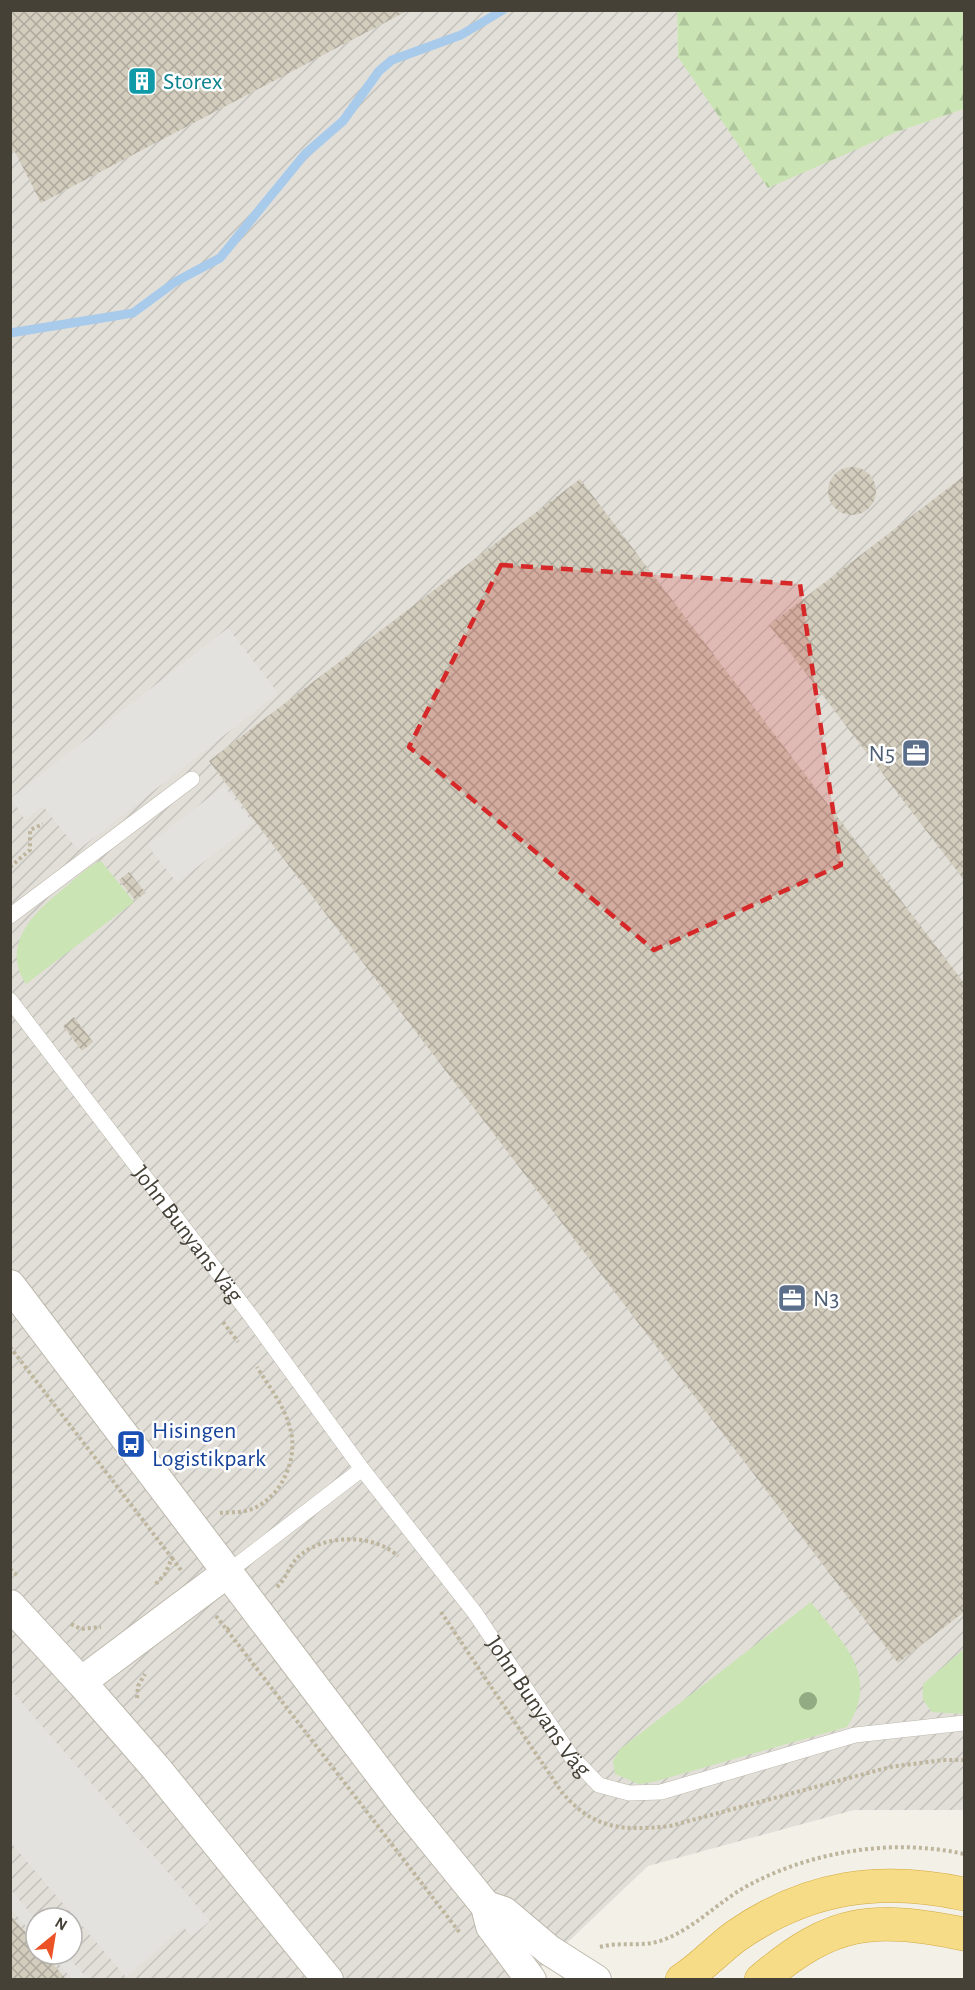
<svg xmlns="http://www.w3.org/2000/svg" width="975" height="1990" font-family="'Alegreya Sans',sans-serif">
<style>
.industrial{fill:url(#industrial-furrows);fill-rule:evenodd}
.grass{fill:#cae4b3}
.forest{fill:url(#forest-firs)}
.parking{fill:#e4e2df}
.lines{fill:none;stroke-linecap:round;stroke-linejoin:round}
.stream{stroke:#a8caeb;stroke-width:9}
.building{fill:url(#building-cross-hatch)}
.service-casing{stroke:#bdb8ab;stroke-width:16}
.minor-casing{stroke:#bdb8ab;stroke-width:32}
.trunk-casing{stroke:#d3a941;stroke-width:34}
.path{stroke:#beb59d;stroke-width:4;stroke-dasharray:3 3;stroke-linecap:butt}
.service{stroke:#fff;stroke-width:15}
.minor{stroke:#fff;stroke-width:30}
.trunk{stroke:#f6dc86;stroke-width:33}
.tree{fill:#92ab82}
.marked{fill:#d62828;fill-opacity:0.2;stroke:#d62828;stroke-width:4.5;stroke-dasharray:12 8;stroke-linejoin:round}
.labels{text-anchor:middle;stroke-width:5;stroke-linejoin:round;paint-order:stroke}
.culture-label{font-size:24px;fill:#0d838f;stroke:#fff;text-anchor:start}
.service-label{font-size:24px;fill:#4e5e75;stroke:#fff;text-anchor:end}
.street-label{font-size:24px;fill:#454137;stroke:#fff}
.transit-label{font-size:24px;fill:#164399;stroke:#fff;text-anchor:start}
</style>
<defs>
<pattern id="industrial-furrows" width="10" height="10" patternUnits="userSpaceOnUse" patternTransform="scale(1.5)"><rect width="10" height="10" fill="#e2dfd9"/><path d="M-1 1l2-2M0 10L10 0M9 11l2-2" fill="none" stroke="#c3c1bb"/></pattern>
<pattern id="forest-firs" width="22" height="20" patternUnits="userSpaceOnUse" patternTransform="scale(1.5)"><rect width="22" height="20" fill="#cae4b3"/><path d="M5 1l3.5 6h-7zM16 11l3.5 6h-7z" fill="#afc59b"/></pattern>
<pattern id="building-cross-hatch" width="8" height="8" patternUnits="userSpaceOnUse" patternTransform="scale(1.5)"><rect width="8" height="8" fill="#d3cdbe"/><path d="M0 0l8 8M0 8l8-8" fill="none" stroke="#ada89b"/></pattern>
</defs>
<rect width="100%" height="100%" fill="#f3f0e8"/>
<path class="industrial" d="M11 11H677L678 57 894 133 964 109V1810H854L648 1866 529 1979 11 1980ZM36 1918H72V1954H36Z"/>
<g class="grass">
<path d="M101 861 134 902 26 984C0 944 35 912 63 889 75 880 87 866 101 861Z"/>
<path d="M811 1602C842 1643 881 1674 847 1727L653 1782 639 1784 615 1774 613 1761 620 1749Z"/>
<path d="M964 1649V1714L932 1712 923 1700V1684Z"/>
</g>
<path class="forest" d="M677 11H964V109L894 133 768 188 678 57Z"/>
<g class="parking">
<path d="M228 628 278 693 78 850 43 806 25 820 11 798Z"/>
<path d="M224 786 253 823 177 883 147 845Z"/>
<path d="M11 1690 210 1921 192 1936 183 1927 126 1977 11 1843Z"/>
<path d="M11 1890 36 1920V1938L11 1909Z"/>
<path d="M50 1954H65L88 1979H72Z"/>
</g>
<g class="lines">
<path class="stream" d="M10 333 133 313 175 282 220 258 305 154 343 121 379 71 392 60 461 35 503 10"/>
</g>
<g class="building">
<path d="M10 10H409L41 203 15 152 10 154Z"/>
<circle cx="852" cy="491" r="24"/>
<path d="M964 476V880L769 625Z"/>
<path d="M580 479 964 983V1612L898 1663 209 761Z"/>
<path d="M129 872 146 893 135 900 119 880Z"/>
<path d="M74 1017 93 1042 82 1051 63 1026Z"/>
<path d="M10 1915 36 1944V1954H44L67 1980H10Z"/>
</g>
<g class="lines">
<g class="service-casing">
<g id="service">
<path d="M10 916 192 779"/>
<path id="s1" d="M10 1000 251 1316 362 1469"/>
<path id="s2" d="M228 1572 362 1469 475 1613 571 1756 599 1785 629 1793 661 1792 855 1735 964 1723"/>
</g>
</g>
<g class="minor-casing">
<g id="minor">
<path d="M10 1285 403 1804 486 1906 491 1926 531 1980"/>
<path d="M10 1605 81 1682 228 1572"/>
<path d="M81 1682 155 1767 328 1980"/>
<path d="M486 1906 504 1912 549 1950 596 1980"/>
</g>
</g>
<g class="trunk-casing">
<g id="trunk">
<path d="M682 1980C702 1967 717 1950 736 1936 808 1886 880 1876 964 1894"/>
<path d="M761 1980C834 1918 873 1916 964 1934"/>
</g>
</g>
<g class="path">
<path d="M10 867 30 850V830L43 824"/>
<path d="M223 1322 238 1342"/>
<path d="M10 1347 172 1558 165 1574 154 1586"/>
<path d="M220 1513C230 1512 242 1513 252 1509 282 1497 299 1458 290 1428 284 1405 269 1387 257 1367"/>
<path d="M172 1558 181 1570"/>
<path d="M10 1569 17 1575"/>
<path d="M277 1587C286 1579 289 1566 298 1557 323 1534 373 1533 398 1556"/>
<path d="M441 1612 561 1791C593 1830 623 1831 670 1826L890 1767 943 1760H964"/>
<path d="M216 1616 227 1630 230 1627"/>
<path d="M71 1624 81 1629 101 1627"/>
<path d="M227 1630 460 1933"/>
<path d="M137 1698 138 1686 145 1674"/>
<path d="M600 1947C621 1941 642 1948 663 1940 695 1928 718 1902 747 1886 812 1851 893 1838 964 1854"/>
</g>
<use href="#service" class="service"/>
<use href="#minor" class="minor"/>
<use href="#trunk" class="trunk"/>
</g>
<circle class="tree" cx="808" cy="1701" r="9"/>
<path class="marked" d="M501 565 800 584 841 865 654 950 409 747Z"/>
<defs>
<g id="building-square" transform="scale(1.5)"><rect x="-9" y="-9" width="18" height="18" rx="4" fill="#0f9aa8" stroke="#fff"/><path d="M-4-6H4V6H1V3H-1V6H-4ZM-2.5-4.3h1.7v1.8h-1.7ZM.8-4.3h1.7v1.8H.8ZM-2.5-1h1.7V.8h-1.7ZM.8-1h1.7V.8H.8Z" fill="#fff"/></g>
<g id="office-square" transform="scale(1.5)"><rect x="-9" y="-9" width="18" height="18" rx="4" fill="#5c6f8a" stroke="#fff"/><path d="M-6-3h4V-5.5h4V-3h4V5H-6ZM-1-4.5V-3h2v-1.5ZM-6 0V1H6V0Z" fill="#fff"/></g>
<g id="bus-square" transform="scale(1.5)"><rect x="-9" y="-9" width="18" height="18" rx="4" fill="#1a4fb4" stroke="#fff"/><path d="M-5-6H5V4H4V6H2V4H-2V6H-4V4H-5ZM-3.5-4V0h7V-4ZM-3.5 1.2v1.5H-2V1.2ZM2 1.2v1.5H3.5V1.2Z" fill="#fff"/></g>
</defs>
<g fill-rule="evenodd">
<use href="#building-square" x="142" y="81"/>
<use href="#office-square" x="916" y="753"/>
<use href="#office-square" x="792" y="1298"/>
<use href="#bus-square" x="131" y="1444"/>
</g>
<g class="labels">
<g class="culture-label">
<text x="163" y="89">Storex</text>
</g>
<g class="service-label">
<text x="895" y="761">N5</text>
<text x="813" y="1306" text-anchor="start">N3</text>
</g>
<g class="street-label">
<text dy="8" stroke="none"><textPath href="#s1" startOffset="294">John Bunyans Väg</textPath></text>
<text dy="8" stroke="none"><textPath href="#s2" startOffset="465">John Bunyans Väg</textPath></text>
</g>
<g class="transit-label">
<text x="152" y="1438">Hisingen<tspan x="152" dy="28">Logistikpark</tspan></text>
</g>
</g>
<rect width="975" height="1990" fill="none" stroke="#454137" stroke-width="24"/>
<g transform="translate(54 1936) rotate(30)"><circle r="28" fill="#ffffff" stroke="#b5b3af" stroke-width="1.5"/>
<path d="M0-4.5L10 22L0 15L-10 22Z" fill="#eb5326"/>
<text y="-9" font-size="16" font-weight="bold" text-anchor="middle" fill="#454137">N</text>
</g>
</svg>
